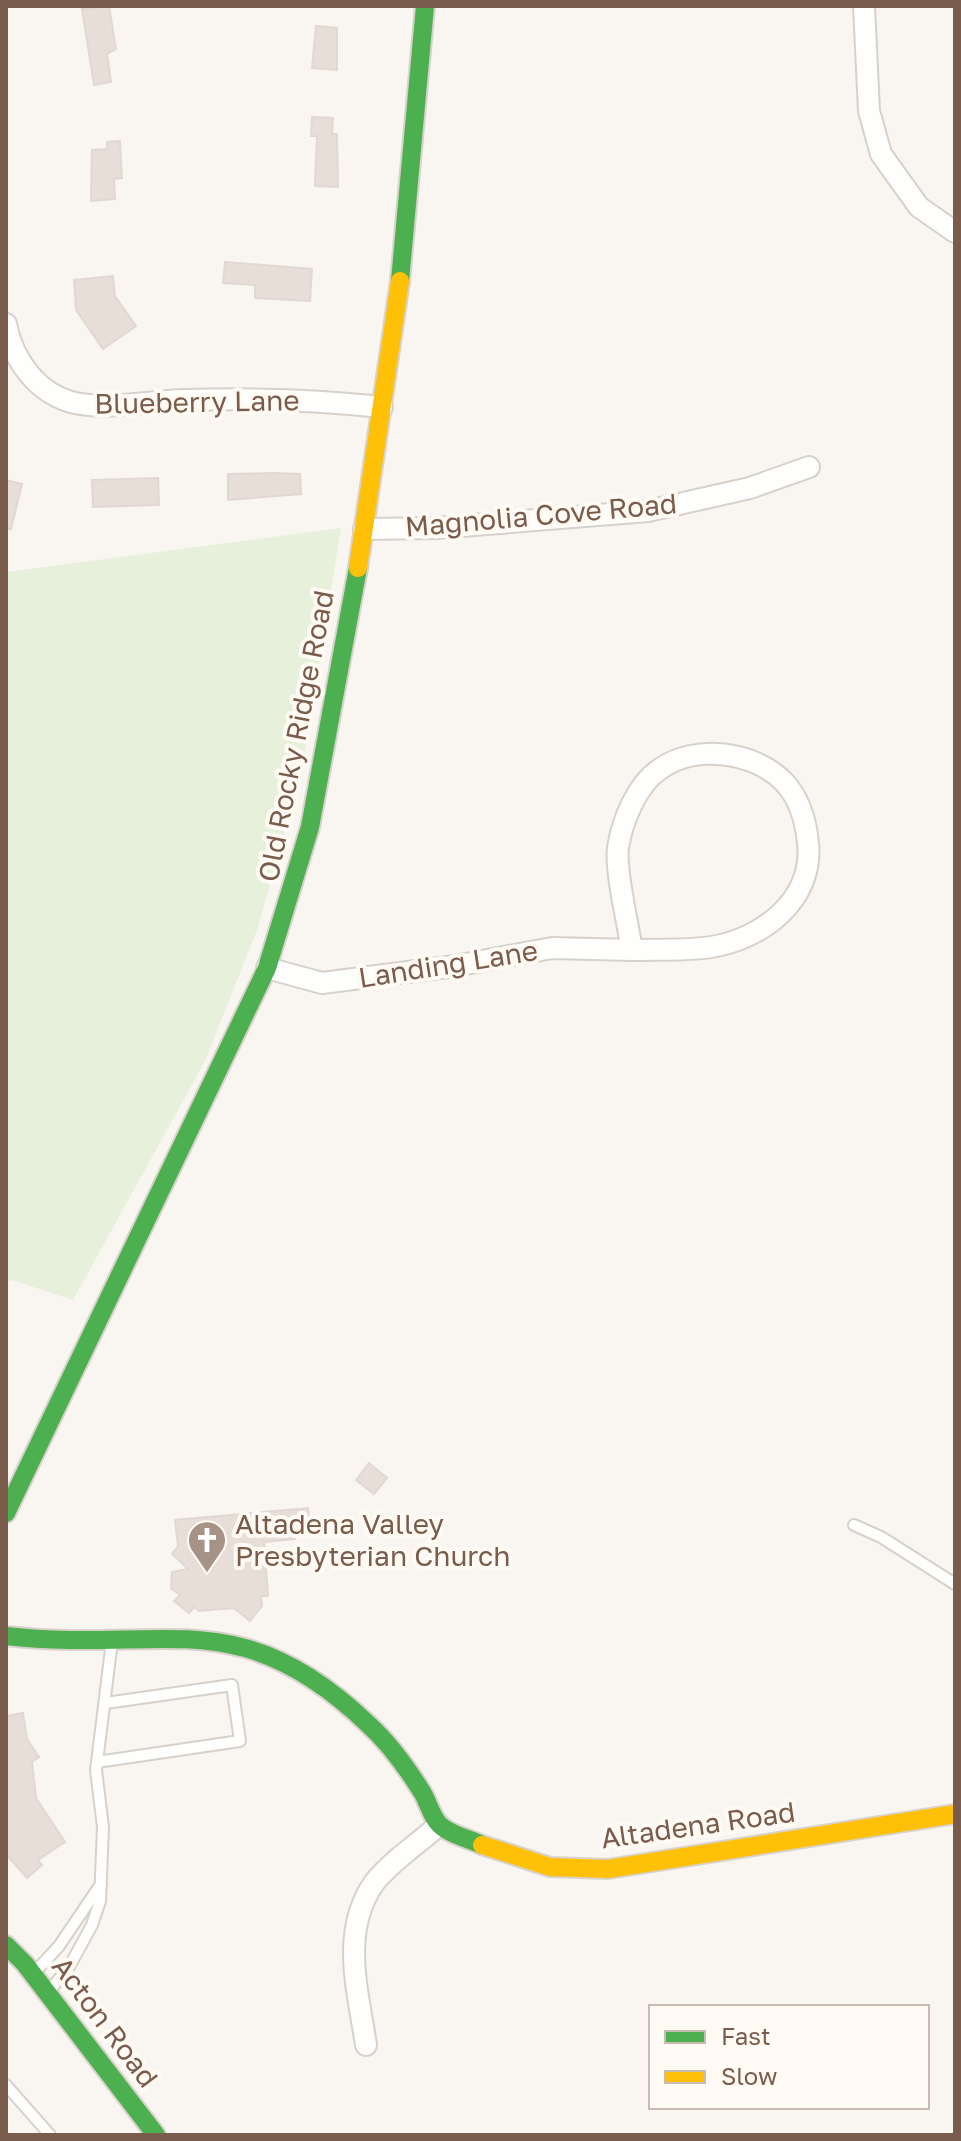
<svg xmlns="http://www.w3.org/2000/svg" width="961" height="2141" font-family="'Golos Text',sans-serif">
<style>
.green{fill:#e7f0db}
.building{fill:#e6ded7;stroke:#e2d8d2;stroke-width:2}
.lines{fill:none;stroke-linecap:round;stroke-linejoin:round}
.lane-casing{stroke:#d7d1cb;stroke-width:14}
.street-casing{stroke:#d7d1cb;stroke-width:24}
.fast-casing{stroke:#d9d2cb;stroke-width:22}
.slow-casing{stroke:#d9d2cb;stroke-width:22}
.lane{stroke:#fefefd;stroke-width:10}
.street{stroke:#fefefd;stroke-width:20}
.fast{stroke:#4caf50;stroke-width:18}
.slow{stroke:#ffc107;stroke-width:18}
.labels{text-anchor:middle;stroke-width:8;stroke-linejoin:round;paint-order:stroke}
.street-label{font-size:28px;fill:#7a5c4d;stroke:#fffaf3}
.poi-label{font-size:28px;fill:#7a5c4d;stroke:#fffaf3;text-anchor:start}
</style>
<rect width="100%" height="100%" fill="#f9f5f0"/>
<path class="green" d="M341 528 301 775 257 930 205 1061 73 1300 12 1280 6 1282V572Z"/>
<g class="building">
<path d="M109 6 116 49 107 54 111 82 94 85 82 9Z"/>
<path d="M316 26 337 28V70L312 68Z"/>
<path d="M312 117 333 118 332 134H337L338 187 315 186 317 136H311Z"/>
<path d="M120 141 122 178 114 179 115 199 91 201 92 150 107 149V142Z"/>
<path d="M225 262 312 269 310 301 255 298V285L223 283Z"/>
<path d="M113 276 115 296 136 326 103 349 76 310 74 280Z"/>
<path d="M273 473 300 474 301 494 228 500V474Z"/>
<path d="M158 478 159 505 93 507 92 480Z"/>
<path d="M6 480 22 484 11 529H6Z"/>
<path d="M369 1463 387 1478 374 1494 356 1480Z"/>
<path d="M308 1508 310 1533 295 1535V1539L264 1542 268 1596H261L262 1606 250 1621 234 1608 199 1611 194 1607 189 1613 174 1601 180 1595 171 1588 172 1572 188 1569 172 1554 178 1546 175 1520Z"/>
<path d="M23 1713 27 1739 39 1757 32 1762 36 1798 65 1842 38 1860 42 1865 27 1878 6 1854V1716Z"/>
</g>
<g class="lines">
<g class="lane-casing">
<g id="lane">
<path d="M854 1525 881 1537 955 1584"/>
<path d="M97 1762 240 1741 232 1685 106 1703"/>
<path d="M34 1973 59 1946 101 1884"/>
<path d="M50 1990 69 1967 92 1925 100 1901 103 1827 96 1770 112 1641"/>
<path d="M6 2085 50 2135"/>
</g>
</g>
<g class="street-casing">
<g id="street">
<path d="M864 6 869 111 881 154 919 207 955 232"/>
<path d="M6 324C13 360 37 394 75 403 109 410 150 401 185 400 251 398 317 400 382 407"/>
<path d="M364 529 437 528 648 511 750 488 809 467"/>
<path d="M267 968 322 983 455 966 552 948 632 950C628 924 615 871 618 848 622 821 637 784 660 769 695 744 754 751 784 782 799 798 806 822 808 843 814 899 763 939 711 947 686 951 658 949 632 950"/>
<path d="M366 2045C358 1991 340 1932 374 1883 390 1862 419 1843 439 1825"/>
</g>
</g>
<g class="fast-casing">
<g id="fast">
<path d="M400 281 425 6"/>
<path d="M6 1513 267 968 310 827 358 568"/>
<path d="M6 1636C162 1654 238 1599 369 1725 390 1744 407 1768 422 1792 428 1801 431 1816 439 1824 448 1834 470 1839 482 1845"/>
<path d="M6 1945 25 1964 156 2135"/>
</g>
</g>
<g class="slow-casing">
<g id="slow">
<path d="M358 568 400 281"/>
<path d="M482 1845 550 1867 608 1869 955 1814"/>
</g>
</g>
<use href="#lane" class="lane"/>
<use href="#street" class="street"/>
<use href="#fast" class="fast"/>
<use href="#slow" class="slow"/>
</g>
<defs>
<g id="church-pin" transform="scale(2)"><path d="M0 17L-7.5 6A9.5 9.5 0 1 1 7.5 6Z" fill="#a69286" stroke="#fffaf3"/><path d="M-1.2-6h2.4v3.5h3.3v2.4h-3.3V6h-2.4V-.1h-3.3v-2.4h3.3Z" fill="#fff"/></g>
</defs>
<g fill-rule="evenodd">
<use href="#church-pin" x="207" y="1540"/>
</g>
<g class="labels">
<g class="street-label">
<text transform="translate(197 402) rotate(-1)" y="10">Blueberry Lane</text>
<text transform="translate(541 515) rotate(-5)" y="10">Magnolia Cove Road</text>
<text transform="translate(296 736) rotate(-79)" y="10">Old Rocky Ridge Road</text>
<text transform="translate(448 964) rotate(-9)" y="10">Landing Lane</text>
<text transform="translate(698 1825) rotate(-8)" y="10">Altadena Road</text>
<text transform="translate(105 2022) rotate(53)" y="10">Acton Road</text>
</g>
<g class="poi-label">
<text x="235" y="1534">Altadena Valley<tspan x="235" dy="32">Presbyterian Church</tspan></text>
</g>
</g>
<rect width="961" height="2141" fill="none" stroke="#7a5c4d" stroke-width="16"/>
<rect x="649" y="2005" width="280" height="104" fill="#fffaf3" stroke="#cabbb1" stroke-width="2"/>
<rect x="665" y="2031" width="40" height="12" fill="#4caf50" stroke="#cabbb1" stroke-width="2"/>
<text x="721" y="2045" font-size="24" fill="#7a5c4d">Fast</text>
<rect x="665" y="2071" width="40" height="12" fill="#ffc107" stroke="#cabbb1" stroke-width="2"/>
<text x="721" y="2085" font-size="24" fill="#7a5c4d">Slow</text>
</svg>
